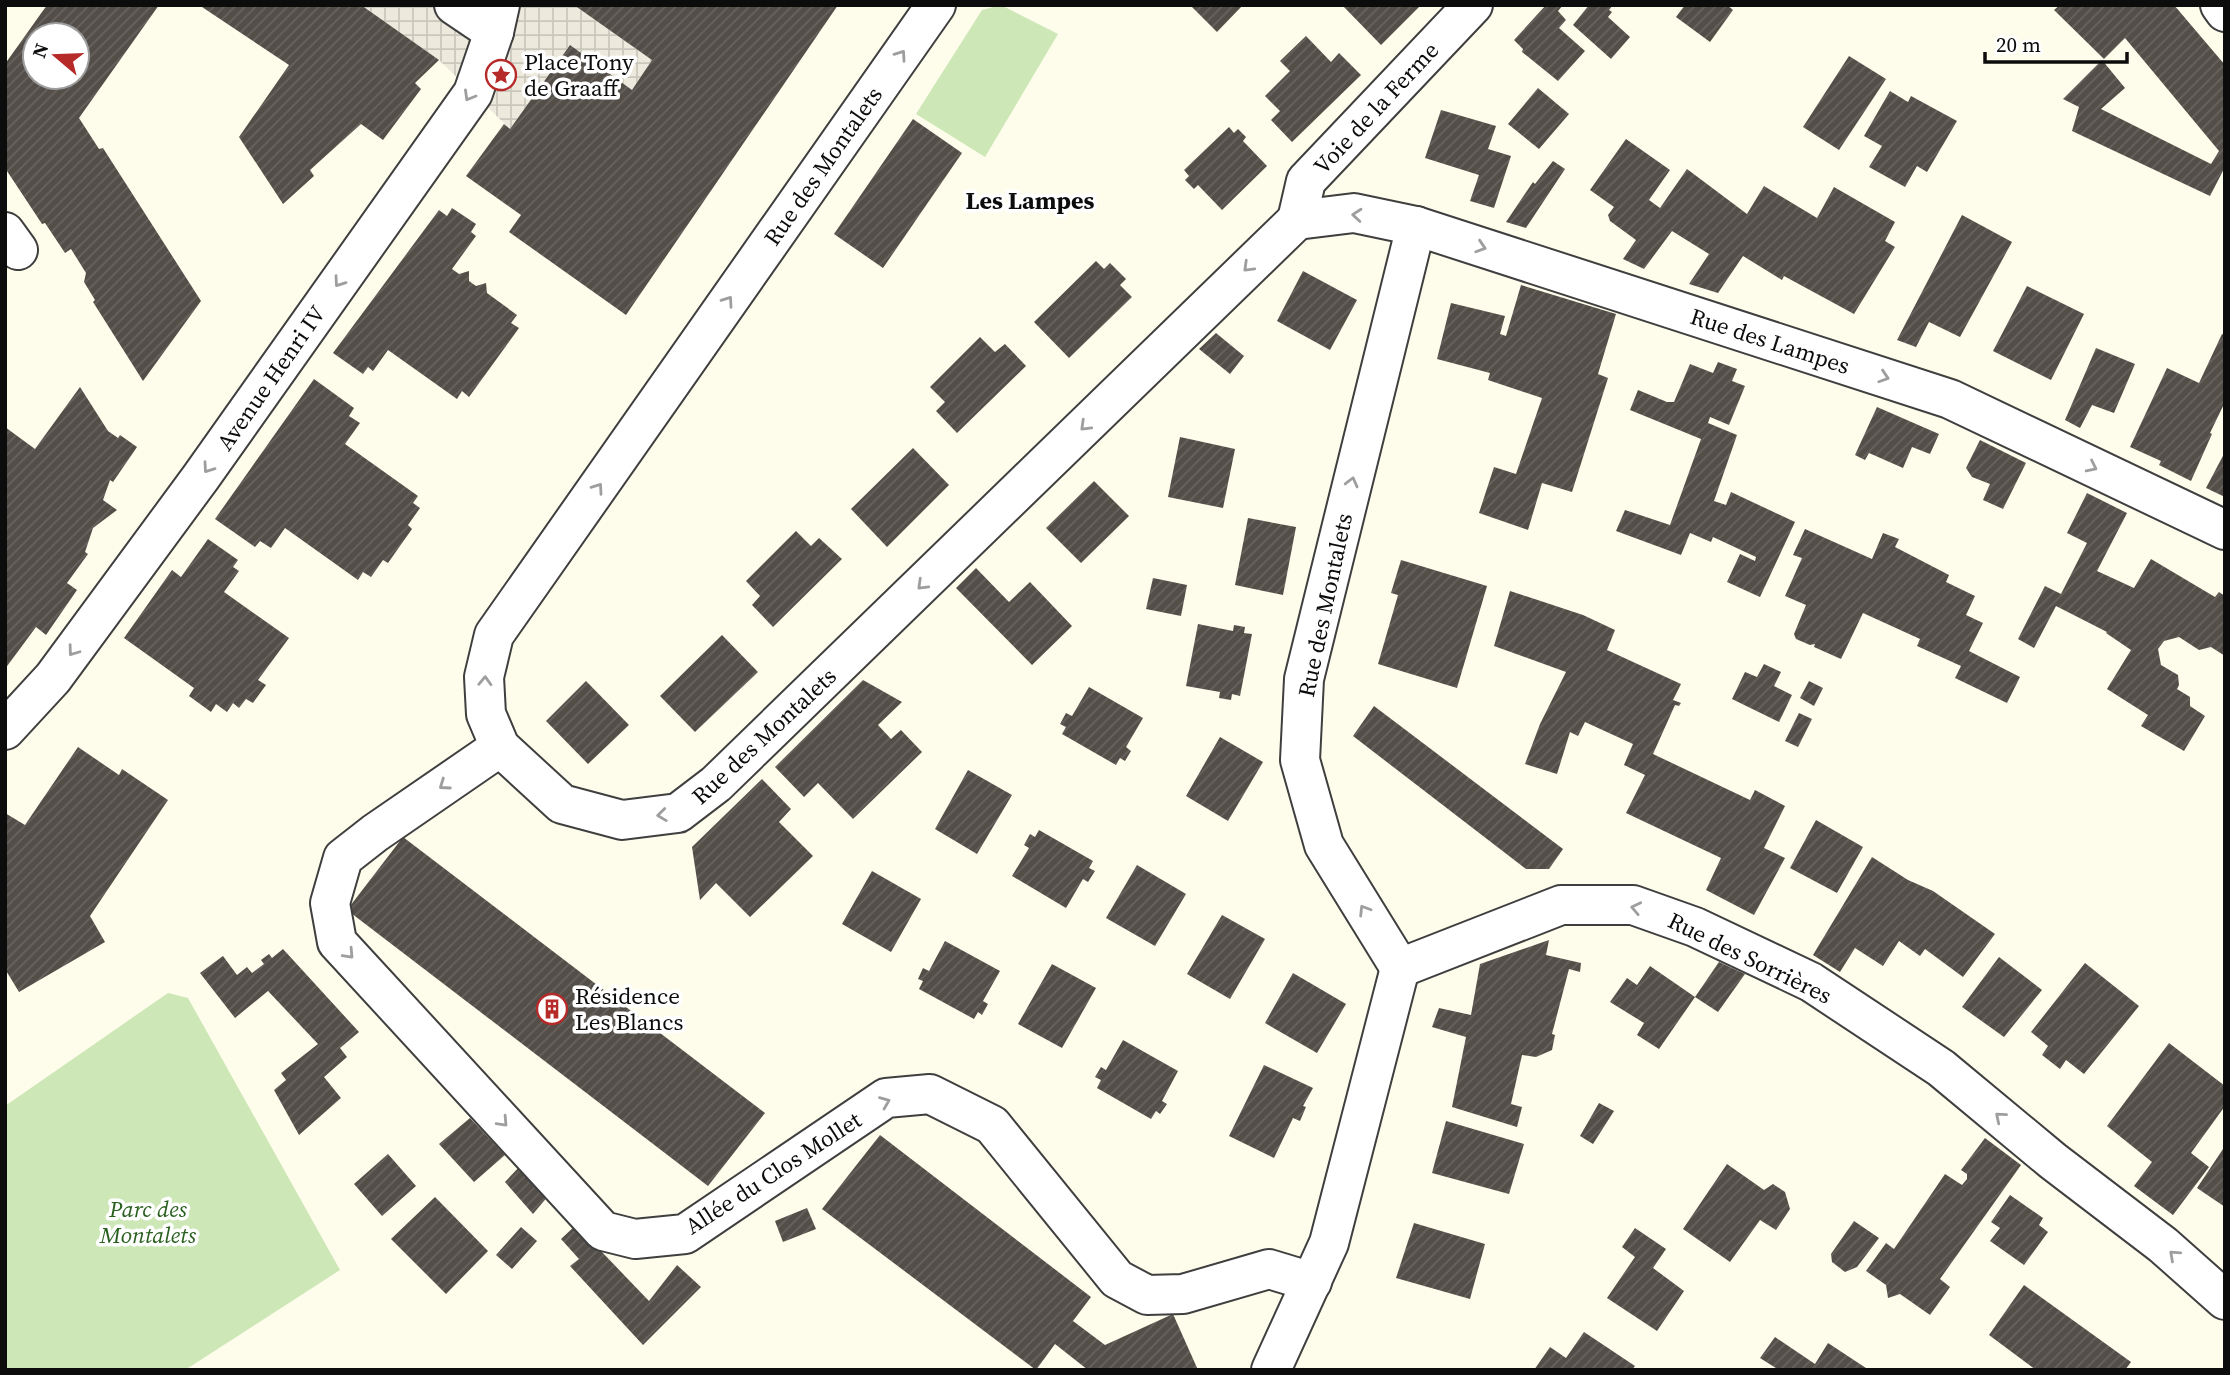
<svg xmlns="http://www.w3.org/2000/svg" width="2230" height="1375" font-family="'Source Serif 4',serif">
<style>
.park{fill:#cde7b7}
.plaza{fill:url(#plaza-grid)}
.building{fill:url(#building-hatch);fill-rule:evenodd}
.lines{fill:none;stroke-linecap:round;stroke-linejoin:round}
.minor-casing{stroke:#3f3f3f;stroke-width:42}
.minor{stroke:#fff;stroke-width:38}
.oneway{stroke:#9e9e9e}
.labels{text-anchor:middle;stroke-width:7;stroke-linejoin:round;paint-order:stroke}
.poi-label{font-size:23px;fill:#0c0c0c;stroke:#fff;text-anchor:start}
.street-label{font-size:23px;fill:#0c0c0c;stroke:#fff}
.park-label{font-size:23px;font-style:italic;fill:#29601f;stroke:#fff}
.neighbourhood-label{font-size:24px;font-weight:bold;fill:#0c0c0c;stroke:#fff}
</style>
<defs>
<pattern id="plaza-grid" width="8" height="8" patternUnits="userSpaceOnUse" patternTransform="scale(1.75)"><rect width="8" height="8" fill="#ede9dc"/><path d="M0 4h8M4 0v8" fill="none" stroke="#cac7bc"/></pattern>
<pattern id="building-hatch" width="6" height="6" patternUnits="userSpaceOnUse" patternTransform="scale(1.75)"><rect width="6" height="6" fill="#544e49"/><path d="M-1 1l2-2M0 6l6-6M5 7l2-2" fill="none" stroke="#68635f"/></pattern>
</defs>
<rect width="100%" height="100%" fill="#fefceb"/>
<g class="park">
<path d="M1001 5 1058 34 985 157 916 114 982 10Z"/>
<path d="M168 993 188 998 340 1270 185 1370H5V1106Z"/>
</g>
<path class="plaza" d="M361 5H574L652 60 632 90 569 46 510 129 439 60Z"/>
<g class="building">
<path d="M47 5H159L79 118 99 149 103 148 201 301 143 381 93 302 95 300 84 282 86 273 71 249 65 253 45 223 42 224 5 168V64ZM35 35H77V77H35Z"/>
<path d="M199 5H361L439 60 415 83 421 89 383 140 361 124 310 170 314 176 283 204 239 137 289 65Z"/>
<path d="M574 5H838L626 315 509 232 521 215 466 176 504 124 510 129 570 45 632 90 652 60Z"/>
<path d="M1190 5H1243L1217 32Z"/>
<path d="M1342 5H1421L1381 45Z"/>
<path d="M1546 5H1563L1558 11 1566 20 1559 28 1585 51 1558 81 1522 52 1523 49 1514 40Z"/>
<path d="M1589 5H1613L1609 10 1612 12 1608 17 1630 37 1611 59 1573 25Z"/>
<path d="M1685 5H1727L1733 10 1710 42 1676 17Z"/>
<path d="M2060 5H2174L2225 65V167L2210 196 2072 131 2079 107 2063 99 2102 60 2125 88 2101 109 2211 164 2219 151 2125 38 2104 59 2054 10Z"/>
<path d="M1306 36 1331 62 1339 53 1361 75 1292 142 1271 120 1280 111 1265 96 1290 71 1280 61Z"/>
<path d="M1849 56 1886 79 1839 150 1803 127Z"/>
<path d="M1538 88 1569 114 1539 149 1508 124Z"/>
<path d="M1890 91 1908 102 1911 96 1957 121 1927 172 1917 166 1905 187 1869 167 1882 146 1864 136Z"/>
<path d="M1441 110 1496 126 1488 149 1511 156 1494 208 1470 201 1479 175 1425 158Z"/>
<path d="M913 119 962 153 883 268 834 234Z"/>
<path d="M1229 127 1234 133 1238 129 1246 137 1243 141 1267 166 1222 210 1198 185 1194 189 1185 180 1189 176 1184 170Z"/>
<path d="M1626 139 1670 170 1649 200 1660 208 1687 169 1747 214 1764 186 1817 218 1834 187 1895 222 1885 241 1895 247 1854 314 1784 276 1782 280 1743 256 1718 293 1689 284 1709 254 1672 231 1644 269 1623 259 1636 240 1610 221 1608 215 1614 207 1590 190Z"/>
<path d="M1553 161 1565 169 1526 228 1506 222 1533 182 1535 184Z"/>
<path d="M452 208 476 224 471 232 476 236 452 269 459 274 469 271V281L476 286 486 283 487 293 517 315 511 323 519 328 469 397 462 391 457 399 388 350 373 371 368 367 363 374 333 353 439 210 447 216Z"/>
<path d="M1962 215 2012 242 1960 337 1929 322 1916 347 1897 340Z"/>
<path d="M1096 261 1104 269 1110 263 1126 279 1120 285 1132 297 1069 358 1034 322Z"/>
<path d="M1303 271 1357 300 1330 350 1277 321Z"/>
<path d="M1521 285 1616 314 1598 374 1608 378 1572 492 1542 483 1528 530 1479 513 1494 467 1516 474 1542 398 1488 380 1490 373 1437 359 1451 303 1505 316 1500 334 1506 336Z"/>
<path d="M2027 286 2084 314 2051 380 1993 351Z"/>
<path d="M1216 333 1244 356 1230 374 1199 349Z"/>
<path d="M2222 334 2225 335V402L2210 433 2212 434 2191 481 2159 465 2161 461 2130 447 2167 368 2199 383Z"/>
<path d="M980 337 995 352 1005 344 1026 366 957 433 936 411 945 402 930 387Z"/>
<path d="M2096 348 2135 364 2114 413 2092 405 2080 428 2065 420Z"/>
<path d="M1718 362 1737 369 1732 381 1745 386 1729 425 1710 417 1708 423 1737 435 1714 501 1726 505 1731 492 1795 522 1760 597 1727 582 1740 554 1755 561 1756 557 1713 537 1711 542 1690 533 1681 555 1616 531 1625 510 1670 525 1701 439 1630 410 1638 390 1667 402H1674L1690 364 1713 373Z"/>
<path d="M314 379 354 408 349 416 360 423 345 444 418 496 413 503 420 508 408 525 412 529 388 563 383 560 371 577 363 572 358 580 285 528 271 548 260 541 255 547 215 519Z"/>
<path d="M80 387 108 431 118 438 120 435 137 447 113 482 110 480 103 500 117 510 93 528 85 552 88 554 67 583 77 590 46 635 36 627 5 669V427L35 449Z"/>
<path d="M1877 407 1939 434 1930 454 1912 447 1903 468 1869 453 1865 460 1855 455Z"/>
<path d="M1180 437 1235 449 1223 508 1168 497Z"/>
<path d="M1980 440 2026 463 2003 509 1983 500 1990 484 1972 477 1966 468Z"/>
<path d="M913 448 949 485 887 547 851 509Z"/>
<path d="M2225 452V497L2206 488Z"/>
<path d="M1094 481 1129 516 1081 563 1046 528Z"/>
<path d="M2087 493 2127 513 2097 571 2134 588 2151 559 2215 597 2219 592 2225 596V656L2211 647 2199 650 2179 637 2164 641 2158 649 2161 665 2178 675 2179 685 2177 689 2190 697V706L2205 716 2184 751 2141 726 2148 715 2107 689 2131 650 2106 633 2107 632 2056 606 2034 648 2018 639 2045 586 2061 594 2087 543 2067 533Z"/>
<path d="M1248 518 1296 527 1283 595 1235 585Z"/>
<path d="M1805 529 1872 559 1883 533 1899 539 1895 547 1949 575 1946 582 1975 596 1966 615 1983 623 1969 651 2020 677 2007 703 1955 678 1961 666 1917 646 1920 639 1863 613 1841 659 1814 647 1815 644 1810 645 1796 639 1794 634 1806 605 1785 596 1802 558 1793 555Z"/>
<path d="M796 531 811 546 819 538 842 559 773 627 752 605 760 596 746 581Z"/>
<path d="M208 539 238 560 233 567 239 571 224 592 289 638 258 680 266 685 253 703 246 699 239 708 233 703 227 712 216 704 211 712 189 696 194 688 124 638 172 570 181 577Z"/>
<path d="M1401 560 1487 586 1457 688 1378 664 1398 595 1391 593Z"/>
<path d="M976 568 1009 602 1030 582 1072 626 1032 665 956 588Z"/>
<path d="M1153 578 1187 585 1181 616 1146 609Z"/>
<path d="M1510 591 1583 615 1615 630 1607 650 1681 684 1673 700 1681 703 1679 706 1675 705 1653 754 1750 800 1755 790 1785 806 1764 848 1785 858 1754 915 1706 890 1721 858 1626 813 1645 775 1624 765 1633 744 1585 722 1578 736 1570 732 1557 774 1525 764 1540 724 1566 672 1494 646Z"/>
<path d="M1198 624 1233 631 1234 625 1245 627 1244 633 1252 634 1240 696 1232 694 1231 700 1219 698 1220 692 1186 686Z"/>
<path d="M722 635 758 672 695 732 660 696Z"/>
<path d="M1764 664 1781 672 1774 686 1792 695 1779 722 1732 699 1745 672 1757 677Z"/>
<path d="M863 680 902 702 878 725 891 739 901 730 922 752 853 819 818 783 804 797 775 767Z"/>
<path d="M586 681 629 725 588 764 546 721Z"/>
<path d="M1809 681 1823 688 1814 706 1800 698Z"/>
<path d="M1089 687 1143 718 1126 747 1131 751 1125 761 1120 758 1116 765 1062 734 1066 727 1060 724 1066 713 1072 716Z"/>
<path d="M1374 706 1563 849 1549 869H1526L1353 736Z"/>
<path d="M1799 713 1812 719 1798 747 1785 741Z"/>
<path d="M1220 737 1263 762 1228 821 1186 796Z"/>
<path d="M78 747 119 775 122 769 168 800 90 916 105 942 19 992 5 969V813L25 825Z"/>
<path d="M968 770 1012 795 977 854 935 829Z"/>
<path d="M762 779 791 809 779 822 813 856 750 917 716 883 700 900 692 847Z"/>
<path d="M1816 820 1863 847 1837 893 1790 868Z"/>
<path d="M1039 830 1093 861 1089 868 1095 871 1088 882 1083 879 1066 908 1012 876 1029 848 1024 845 1030 834 1035 837Z"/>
<path d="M403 837 765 1113 708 1186 347 910Z"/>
<path d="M1872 857 1908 880 1933 891 1995 934 1963 977 1925 949 1920 956 1899 941 1883 966 1855 948 1840 972 1813 955Z"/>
<path d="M1137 865 1186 894 1155 946 1106 918Z"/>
<path d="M872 871 921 899 891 952 842 924Z"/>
<path d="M1222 915 1265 939 1230 999 1187 974Z"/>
<path d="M1549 940 1546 955 1581 963 1580 972 1569 969 1552 1034 1555 1035 1552 1050 1536 1057 1522 1055 1511 1104 1522 1107 1517 1127 1452 1107 1466 1037 1432 1027 1439 1008 1471 1015 1480 964Z"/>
<path d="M945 941 1000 971 983 1001 988 1004 982 1015 978 1012 974 1019 919 989 923 981 918 979 923 968 929 971Z"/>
<path d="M283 949 359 1032 340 1048 347 1057 324 1077 341 1098 299 1135 274 1090 286 1080 281 1073 318 1044 268 991 235 1018 200 973 223 956 237 975 247 967 252 973 264 964 261 960 269 954 272 958Z"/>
<path d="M1999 957 2042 990 2004 1037 1962 1007Z"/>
<path d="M1719 962 1745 974 1718 1012 1695 997Z"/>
<path d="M2085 963 2139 1006 2084 1074 2066 1060 2060 1069 2042 1055 2048 1046 2031 1032Z"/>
<path d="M1052 964 1096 988 1062 1048 1018 1024Z"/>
<path d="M1650 966 1695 997 1659 1049 1637 1035 1644 1023 1610 1002 1627 978 1637 985Z"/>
<path d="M1293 973 1346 1004 1317 1053 1265 1023Z"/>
<path d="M1123 1040 1178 1071 1162 1101 1167 1104 1160 1114 1156 1111 1151 1119 1097 1088 1101 1080 1095 1077 1101 1067 1106 1070Z"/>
<path d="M2169 1043 2225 1086V1106L2191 1153 2209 1167 2173 1215 2134 1186 2152 1162 2107 1126Z"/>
<path d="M1264 1065 1313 1088 1303 1106 1306 1107 1300 1121 1293 1118 1274 1158 1229 1136Z"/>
<path d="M1599 1103 1614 1111 1593 1144 1580 1136Z"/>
<path d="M470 1118 505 1155 474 1182 439 1144Z"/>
<path d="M1446 1121 1524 1144 1509 1194 1432 1173Z"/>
<path d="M880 1135 1091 1297 1073 1321 1105 1345 1173 1314 1198 1370H1088L1055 1344 1036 1370 822 1209Z"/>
<path d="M1985 1138 2021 1165 1940 1279 1950 1287 1930 1315 1900 1294 1888 1298 1886 1285 1866 1271 1886 1243 1894 1249 1945 1174 1962 1185 1967 1179V1174L1961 1170Z"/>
<path d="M2225 1146V1207L2197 1188Z"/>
<path d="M388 1154 416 1186 382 1216 354 1184Z"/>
<path d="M1727 1164 1764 1190 1773 1184 1785 1192 1790 1209 1776 1230 1760 1220 1730 1262 1683 1229Z"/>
<path d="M520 1166 549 1195 533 1214 505 1182Z"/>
<path d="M2010 1195 2043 1218 2039 1225 2048 1232 2024 1265 1990 1241 2000 1228 1991 1222Z"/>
<path d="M435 1197 488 1251 446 1294 391 1239Z"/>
<path d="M807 1208 816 1229 783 1242 775 1221Z"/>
<path d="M1854 1221 1879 1238 1857 1267 1845 1272 1832 1262 1831 1254Z"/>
<path d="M1414 1223 1485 1244 1470 1299 1396 1278Z"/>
<path d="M576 1225 649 1301 677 1265 701 1287 643 1345 570 1266 579 1259 561 1239Z"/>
<path d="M521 1227 537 1241 512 1269 496 1255Z"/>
<path d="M1635 1228 1666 1249 1653 1268 1684 1291 1657 1331 1607 1298 1635 1257 1622 1247Z"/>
<path d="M2024 1285 2131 1362 2125 1370H2036L1989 1335Z"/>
<path d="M1584 1332 1635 1366 1632 1370H1534L1550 1347 1566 1358Z"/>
<path d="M1775 1337 1815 1364 1828 1343 1869 1370H1779L1760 1358Z"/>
</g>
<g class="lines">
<g class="minor-casing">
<g id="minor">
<path d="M454 5 494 32"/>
<path d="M936 5 494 635 484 677 486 714 500 747 562 804 622 820 678 813 716 784 1297 220"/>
<path d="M2220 5 2225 12"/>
<path d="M1297 220 1354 213 1416 226 1950 399 2225 530"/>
<path d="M1297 220 1306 181 1473 5"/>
<path d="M5 232 18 250"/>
<path d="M5 730 53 678 201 477 473 93 494 32 500 5"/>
<path d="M500 747 375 833 343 858 330 903 337 942 603 1231 635 1239 685 1234 886 1098 930 1094 992 1125 1117 1279 1147 1295 1183 1294 1269 1269 1312 1282"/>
<path d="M1400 968 1561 905H1633L1695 927 1811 982 1941 1068 2053 1161 2163 1245 2225 1300"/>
<path d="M1400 968 1324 845 1300 760 1304 679 1416 226"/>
<path d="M1271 1370 1329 1243 1400 968"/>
</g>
</g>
<use href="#minor" class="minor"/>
</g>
<defs><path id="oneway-chevron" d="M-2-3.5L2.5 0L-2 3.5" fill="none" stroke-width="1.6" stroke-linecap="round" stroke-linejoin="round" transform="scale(1.75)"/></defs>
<g class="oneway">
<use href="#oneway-chevron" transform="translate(901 55) rotate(-55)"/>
<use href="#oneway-chevron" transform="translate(469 96) rotate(120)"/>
<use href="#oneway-chevron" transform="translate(1357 215) rotate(-175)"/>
<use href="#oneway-chevron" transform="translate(1481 247) rotate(18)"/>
<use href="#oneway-chevron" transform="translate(1248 267) rotate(136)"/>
<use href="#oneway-chevron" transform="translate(339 282) rotate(125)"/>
<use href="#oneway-chevron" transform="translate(728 301) rotate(-55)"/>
<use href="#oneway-chevron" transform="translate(1884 377) rotate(18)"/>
<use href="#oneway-chevron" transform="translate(1085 426) rotate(136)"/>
<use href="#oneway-chevron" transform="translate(2092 467) rotate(26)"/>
<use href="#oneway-chevron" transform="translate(208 468) rotate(125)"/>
<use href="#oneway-chevron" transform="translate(1352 482) rotate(-76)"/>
<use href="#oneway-chevron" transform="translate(598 488) rotate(-55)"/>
<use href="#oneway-chevron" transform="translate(922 585) rotate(136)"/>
<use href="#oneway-chevron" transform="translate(73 651) rotate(126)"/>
<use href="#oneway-chevron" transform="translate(485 681) rotate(-88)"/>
<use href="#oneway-chevron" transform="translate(444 785) rotate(145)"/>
<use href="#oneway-chevron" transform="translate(662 815) rotate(173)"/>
<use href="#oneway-chevron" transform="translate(1636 908) rotate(-168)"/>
<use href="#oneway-chevron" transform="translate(1364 910) rotate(-122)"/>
<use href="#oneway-chevron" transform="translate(349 954) rotate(47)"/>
<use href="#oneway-chevron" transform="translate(885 1102) rotate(-22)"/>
<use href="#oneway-chevron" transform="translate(2000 1117) rotate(-140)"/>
<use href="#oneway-chevron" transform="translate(503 1122) rotate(47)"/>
<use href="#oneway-chevron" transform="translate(2174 1255) rotate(-138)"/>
</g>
<defs>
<g id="sight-ring" transform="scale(1.575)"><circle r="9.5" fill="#fff" stroke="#b62a29" stroke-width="1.5"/><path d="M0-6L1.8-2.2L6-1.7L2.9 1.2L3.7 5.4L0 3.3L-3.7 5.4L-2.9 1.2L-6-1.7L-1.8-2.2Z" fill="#b62a29"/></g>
<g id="building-ring" transform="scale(1.575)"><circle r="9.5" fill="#fff" stroke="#b62a29" stroke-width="1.5"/><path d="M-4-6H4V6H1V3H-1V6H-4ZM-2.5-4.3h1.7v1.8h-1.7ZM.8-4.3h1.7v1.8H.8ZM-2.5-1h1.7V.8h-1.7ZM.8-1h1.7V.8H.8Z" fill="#b62a29"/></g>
</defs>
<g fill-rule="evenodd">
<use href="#sight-ring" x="501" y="75"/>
<use href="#building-ring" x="552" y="1009"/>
</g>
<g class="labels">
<g class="poi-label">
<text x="524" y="70">Place Tony<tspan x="524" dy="26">de Graaff</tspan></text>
<text x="575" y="1004">Résidence<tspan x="575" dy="26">Les Blancs</tspan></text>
</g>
<g class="street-label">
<text transform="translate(1376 108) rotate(-47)" y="8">Voie de la Ferme</text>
<text transform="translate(823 166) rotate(-55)" y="8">Rue des Montalets</text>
<text transform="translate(1770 341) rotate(18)" y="8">Rue des Lampes</text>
<text transform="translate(271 378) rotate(-55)" y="8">Avenue Henri IV</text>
<text transform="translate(1325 605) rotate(-78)" y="8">Rue des Montalets</text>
<text transform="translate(764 736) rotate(-43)" y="8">Rue des Montalets</text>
<text transform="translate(1750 958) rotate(26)" y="8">Rue des Sorrières</text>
<text transform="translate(773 1173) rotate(-33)" y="8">Allée du Clos Mollet</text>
</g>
<g class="park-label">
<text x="148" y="1217">Parc des<tspan x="148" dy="26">Montalets</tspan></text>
</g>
<g class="neighbourhood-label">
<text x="1030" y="209">Les Lampes</text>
</g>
</g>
<rect width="2230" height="1375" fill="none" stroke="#0c0c0c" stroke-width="14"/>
<g transform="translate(56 56) rotate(289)"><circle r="33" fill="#ffffff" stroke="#9e9e9e" stroke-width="2"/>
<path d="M0-5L12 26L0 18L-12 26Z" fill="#b62a29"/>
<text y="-10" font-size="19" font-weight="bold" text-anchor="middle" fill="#0c0c0c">N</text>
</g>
<path d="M1985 52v10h142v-10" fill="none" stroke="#0c0c0c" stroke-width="3.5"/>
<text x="1996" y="52" font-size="21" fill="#0c0c0c" stroke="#ffffff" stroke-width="5" paint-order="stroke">20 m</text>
</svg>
